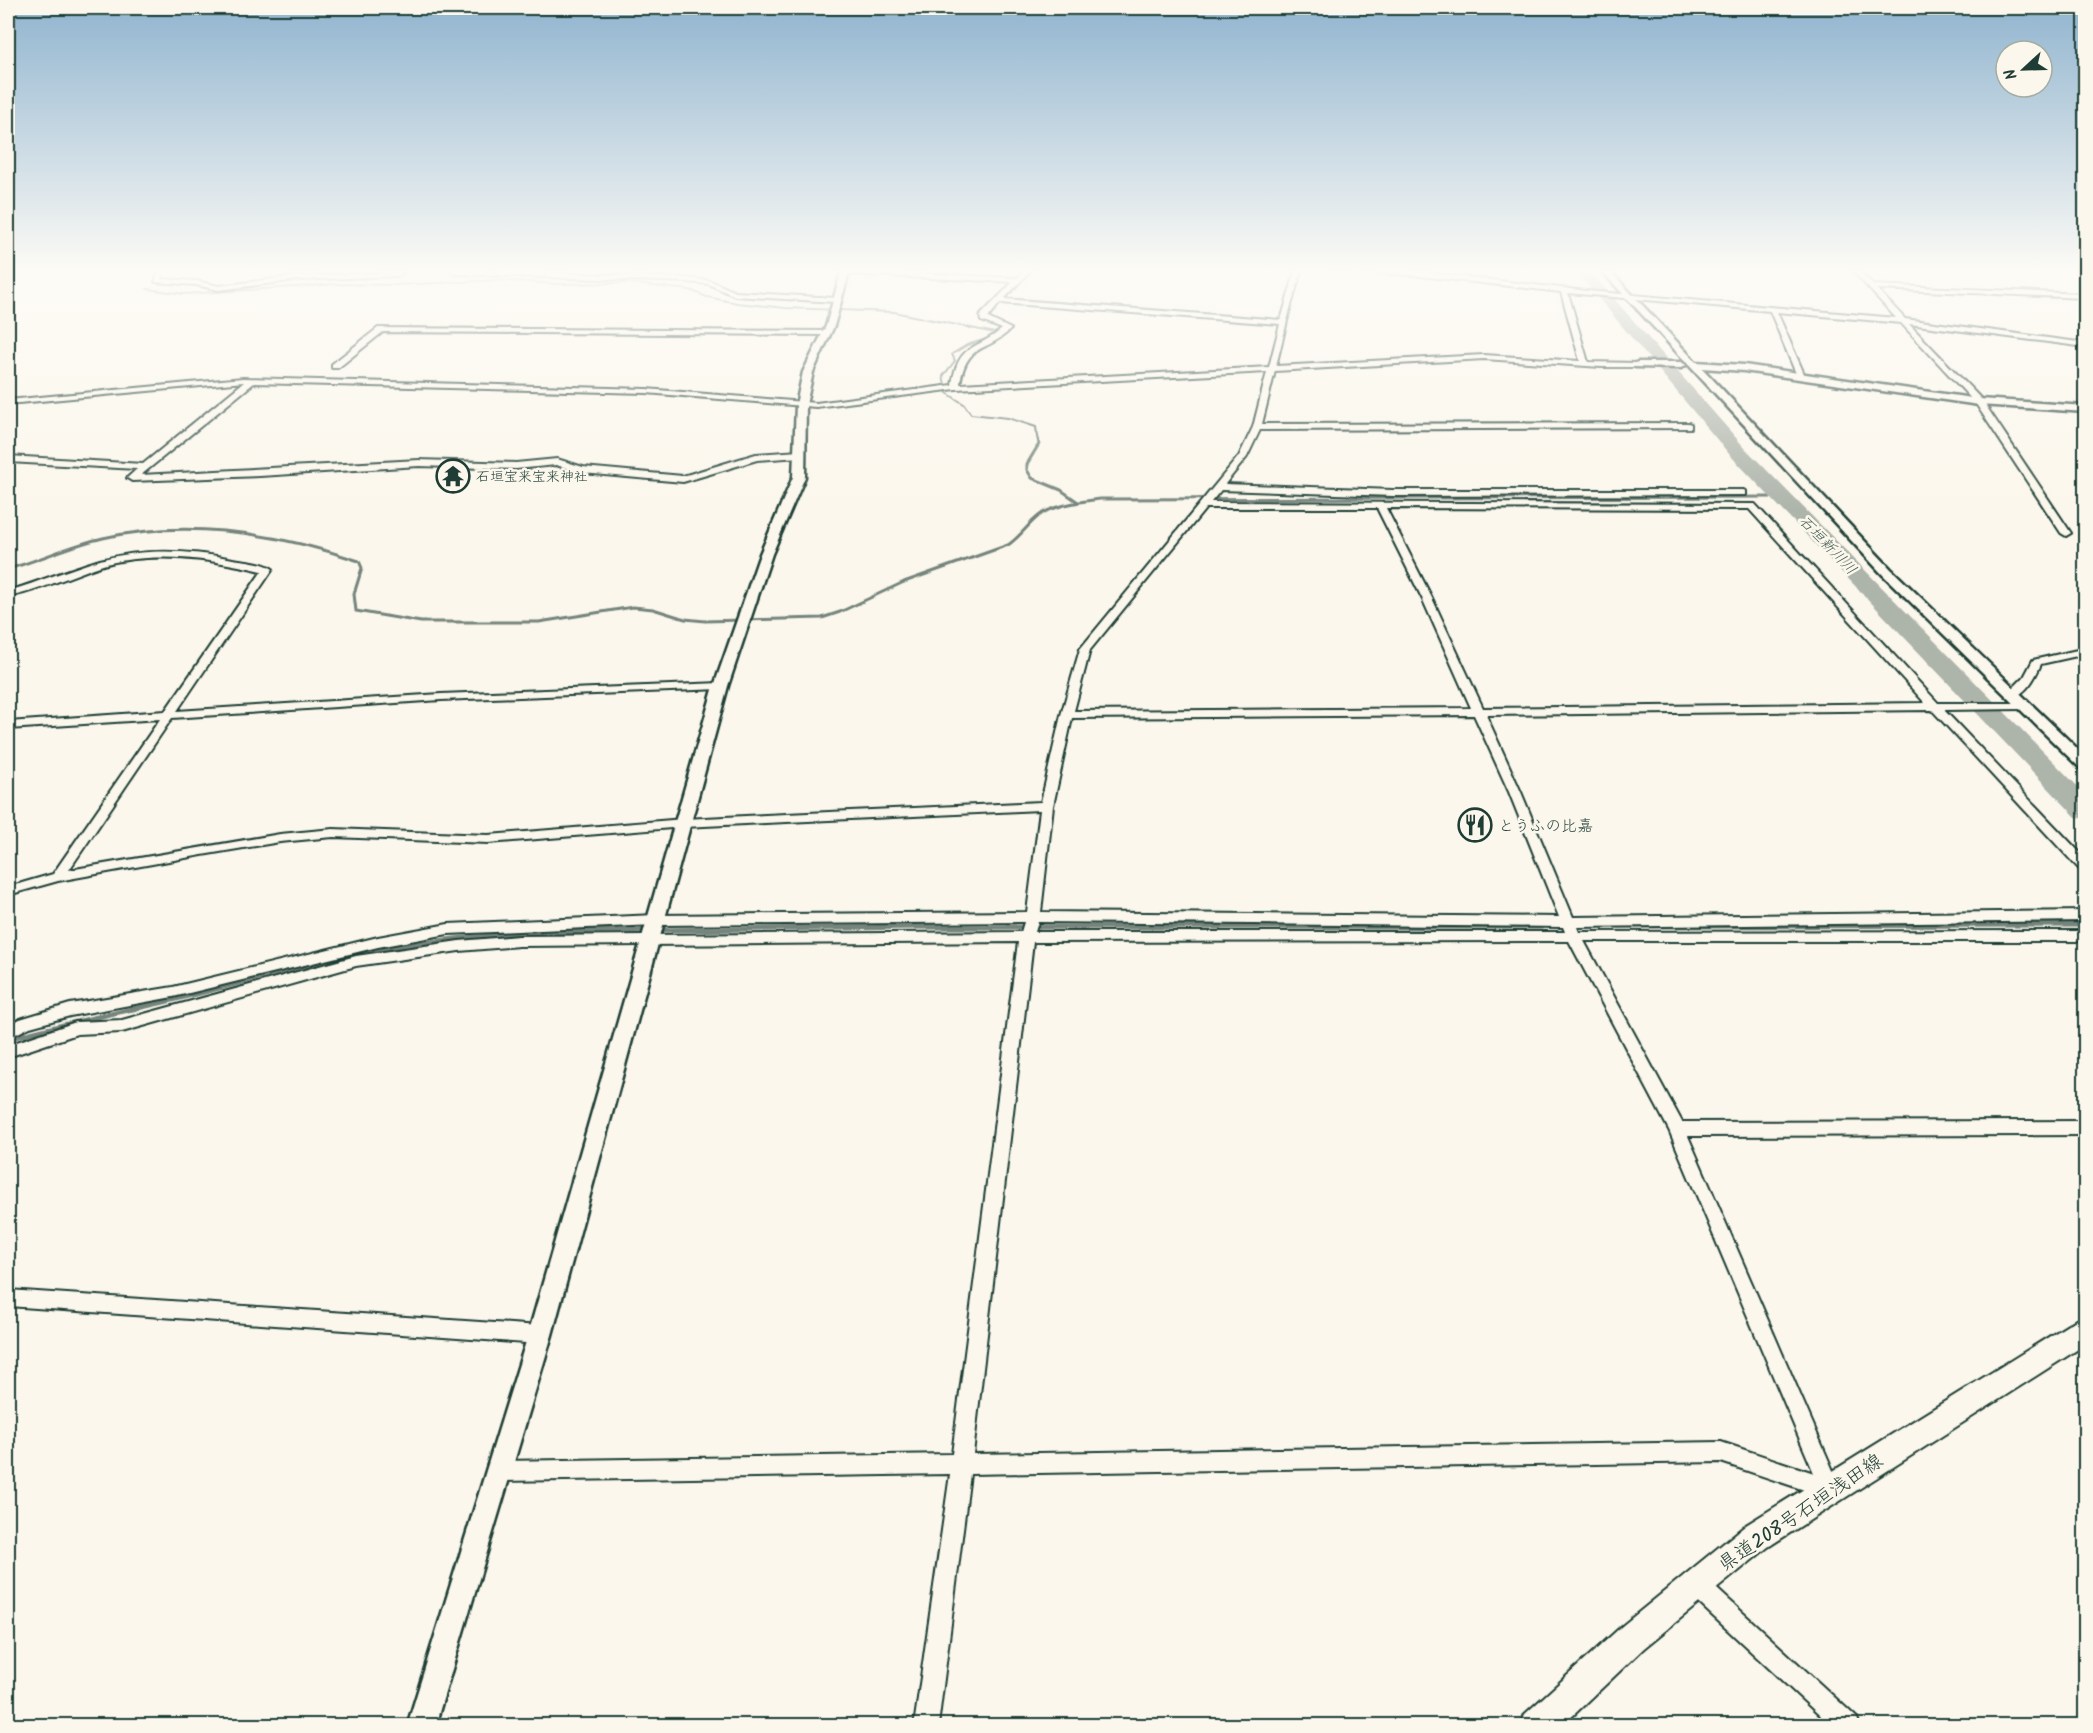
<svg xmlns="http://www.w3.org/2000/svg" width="2093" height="1733" font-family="Kalam,'Klee One',sans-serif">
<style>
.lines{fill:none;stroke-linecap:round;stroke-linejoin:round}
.stream-far2{stroke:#74847b;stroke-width:2}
.stream-far1{stroke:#74847b;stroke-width:3}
.stream{stroke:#74847b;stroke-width:5}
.river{fill:#adb4aa;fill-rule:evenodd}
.minor-casing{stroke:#1f3d34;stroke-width:4}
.tertiary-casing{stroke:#1f3d34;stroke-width:5}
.secondary-casing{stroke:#1f3d34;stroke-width:4}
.minor{fill:#fbf7ec;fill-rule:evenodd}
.tertiary{fill:#fbf7ec;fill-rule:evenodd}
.secondary{fill:#fbf7ec;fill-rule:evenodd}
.labels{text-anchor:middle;stroke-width:5;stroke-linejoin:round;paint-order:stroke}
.far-poi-label{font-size:14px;fill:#1f3d34;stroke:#fbf7ec;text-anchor:start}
.far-water-label{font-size:15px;font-style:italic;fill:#425b52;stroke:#fbf7ec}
.poi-label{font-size:16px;fill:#1f3d34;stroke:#fbf7ec;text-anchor:start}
.near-street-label{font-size:20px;fill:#1f3d34;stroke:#fbf7ec}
</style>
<rect width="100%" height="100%" fill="#fbf7ec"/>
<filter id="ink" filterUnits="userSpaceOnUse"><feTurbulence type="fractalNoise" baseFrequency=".0167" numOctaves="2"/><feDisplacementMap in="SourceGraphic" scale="12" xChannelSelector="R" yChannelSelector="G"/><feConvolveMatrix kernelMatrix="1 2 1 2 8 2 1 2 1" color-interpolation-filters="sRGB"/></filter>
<g filter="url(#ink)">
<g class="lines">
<path class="stream-far2" d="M147 289 185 294 338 284 395 285 500 280 556 284 628 283 690 290 707 297 737 303 786 308 894 312 995 333 993 337 967 345 952 354 955 361 943 376 947 393 964 404 971 414 1008 418 1036 427 1037 435"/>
<g class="stream-far1">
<path d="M1037 434 1039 444 1027 464V470L1032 478 1061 490 1078 502"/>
<path d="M8 569C40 560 71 545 103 538 189 519 277 533 359 561L362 568 354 594 356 611 421 622H539L633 607 653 609 685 619 705 621 822 618 840 612 904 582 1008 545C1020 537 1028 524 1040 515 1053 506 1083 501 1100 499L1781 497"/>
</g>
<g class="stream">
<path d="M1618 926 2086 925"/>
<path d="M658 930 919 927H1541"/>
<path d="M8 1039C65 1023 123 1012 180 998 268 976 356 951 446 940 514 932 582 932 650 930"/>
</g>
<path class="river" d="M1574 269H1588L1744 447 2086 795V819L2076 817 1730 455Z"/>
<g class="minor-casing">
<g id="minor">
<path d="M159 269H165L161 279 196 281 219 286 297 276 388 273C396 272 401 268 408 269L398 276 297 280 219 290 196 285 155 282Z"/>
<path d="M452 269 688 278 711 281 736 292 836 298 839 300 836 302 735 296 708 284 688 282 455 274 450 271Z"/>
<path d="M1026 269H1032L1004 299 1281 320 1296 269H1302L1290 309 1276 366 1484 355 1580 361 1561 292 1411 275 1335 271 1332 269 1411 271 1587 291 1896 318 1851 269H1857L1873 285 2086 294V298L1877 289 1905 319 2086 343V347L1909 324 1982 400 2071 533 2066 536 2061 533 1976 404 1901 323 1777 312 1805 376 1801 378 1797 376 1770 311 1568 293 1588 362 1638 363 1642 365 1641 367H1601L1484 359 1275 371 1262 424 1688 423 1691 424V428L1260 430 1247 457 1225 484 1393 490H1743L1746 491V495L1393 496 1221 490 1211 502 1755 504 1938 703H2023L2029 706 2023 709 1944 710 2086 859V872L2081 871 1932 710 1486 715 1521 792 1573 917 2086 911V921L1577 927 1579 932 2086 931V941H1584L1682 1122 2086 1121V1135L1688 1136 1838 1482 1841 1489 1838 1496 1831 1499 1721 1462 970 1474 938 1726H914L950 1474 497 1481 490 1478 487 1471 490 1464 497 1461 952 1454 1018 942 519 946 459 951 356 966 122 1032 77 1034 8 1057V1045L76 1022 122 1020 356 956 459 941 519 936 1021 932 1024 922 656 925 448 934 378 947 173 997 70 1016 30 1027 8 1038V1025L20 1019 70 1004 173 987 378 937 448 924 656 915 1027 912 1040 810 684 827 488 843 333 837 280 842 202 855 58 881 8 895V887L53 874 160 719 8 729V722L165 711 262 571C210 559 155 551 103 565 71 575 40 591 8 597V591C39 582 69 569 100 560 144 548 189 550 233 559 245 561 264 562 273 569L177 711 441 694 721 683 727 686 721 689 441 700 172 718 69 870 280 834 333 829 488 835 684 819 1041 802 1061 715 1080 649 1239 456 1253 427 1267 372 956 389 816 407 646 393 254 383 141 475 419 460 516 463 557 459 583 467 683 476 756 454 800 451 804 454 800 457 757 460 683 482 582 473 556 465 516 469 419 466 260 476 132 481 127 478 137 469 8 462V456L143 464 244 382 8 404V400L243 378 646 389 816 403 952 385C959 342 974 352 1002 329L981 321 980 316 1013 282 845 274 842 272 845 270 1017 278ZM1000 303 1280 324 1269 367 960 384C967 341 986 354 1011 329L988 318ZM1206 508H1377L1422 598 1471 708 1074 711 1090 650ZM1386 508 1749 509 1925 703 1483 708 1432 598ZM1474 715 1509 792 1559 917 1041 912 1053 806 1072 718ZM1038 922 1563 927 1565 932H1035ZM1569 941 1669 1130 1814 1473 1721 1442 973 1454 1033 942Z"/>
<path d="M378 328 826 331 830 333 826 335 383 332 338 368H332V364Z"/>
<path d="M2086 648V654L2041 664C2035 678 2027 693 2012 698L2006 695 2024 677 2033 660Z"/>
<path d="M8 1290 540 1326 547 1329 549 1335 547 1341 540 1344 8 1306Z"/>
<path d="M1695 1573 1703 1576 1857 1718 1860 1726H1831L1687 1592 1684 1584 1687 1576Z"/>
</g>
</g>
<g class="tertiary-casing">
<g id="tertiary">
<path d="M842 269H850L834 326 813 372 806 405 805 477 772 554 728 686 552 1335 435 1726H407L528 1335 714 686 760 554 793 477 796 405 803 372 826 326Z"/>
<path d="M1600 269H1608L1696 362 1744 365 1979 399 2086 406V412L1979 405 1744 371 1702 368 1891 569 2086 757V770L2081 769 1883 575Z"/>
<path d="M1638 362H1681L1686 365 1681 368 1635 367V363Z"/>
</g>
</g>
<g class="secondary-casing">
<path id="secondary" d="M2086 1317V1344L1768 1547 1644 1648 1562 1726H1520L1525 1714 1622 1626 1746 1525 2076 1320Z"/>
</g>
<use href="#minor" class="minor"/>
<use href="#tertiary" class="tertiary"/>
<use href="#secondary" class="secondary"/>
</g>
</g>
<linearGradient id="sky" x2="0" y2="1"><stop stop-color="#90b4cf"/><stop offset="0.53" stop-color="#fdfbf6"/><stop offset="1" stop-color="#fdfbf6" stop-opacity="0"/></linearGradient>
<rect width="2093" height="511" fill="url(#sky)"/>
<defs>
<g id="temple-ring" transform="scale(1.725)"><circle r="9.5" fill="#fbf7ec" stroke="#1f3d34" stroke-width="1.5"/><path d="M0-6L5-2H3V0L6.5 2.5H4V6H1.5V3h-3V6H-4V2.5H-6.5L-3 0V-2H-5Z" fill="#1f3d34"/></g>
<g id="restaurant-ring" transform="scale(1.725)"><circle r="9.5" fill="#fbf7ec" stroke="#1f3d34" stroke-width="1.5"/><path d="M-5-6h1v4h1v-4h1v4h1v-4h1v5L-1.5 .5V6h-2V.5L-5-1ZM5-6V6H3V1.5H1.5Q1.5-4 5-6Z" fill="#1f3d34"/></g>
</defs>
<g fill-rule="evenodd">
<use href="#temple-ring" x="453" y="476"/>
<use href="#restaurant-ring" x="1475" y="825"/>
</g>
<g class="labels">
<g class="far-poi-label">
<text x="476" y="481">石垣宝来宝来神社</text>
</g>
<g class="far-water-label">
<text transform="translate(1828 545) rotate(46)" y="5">石垣新川川</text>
</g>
<g class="poi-label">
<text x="1498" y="831">とうふの比嘉</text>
</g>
<g class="near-street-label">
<text transform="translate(1800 1512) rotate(-34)" y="7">県道208号石垣浅田線</text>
</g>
</g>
<rect width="2093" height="1733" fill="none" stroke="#fbf7ec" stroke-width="30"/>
<rect x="15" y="15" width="2063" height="1703" fill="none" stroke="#1f3d34" stroke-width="2" filter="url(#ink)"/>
<g transform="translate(2024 69) rotate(248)"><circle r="28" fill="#fbf7ec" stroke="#a3ada2" stroke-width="1.5"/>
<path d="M0-4.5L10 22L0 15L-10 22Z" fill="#1f3d34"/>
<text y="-9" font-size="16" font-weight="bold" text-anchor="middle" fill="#1f3d34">N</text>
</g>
</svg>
